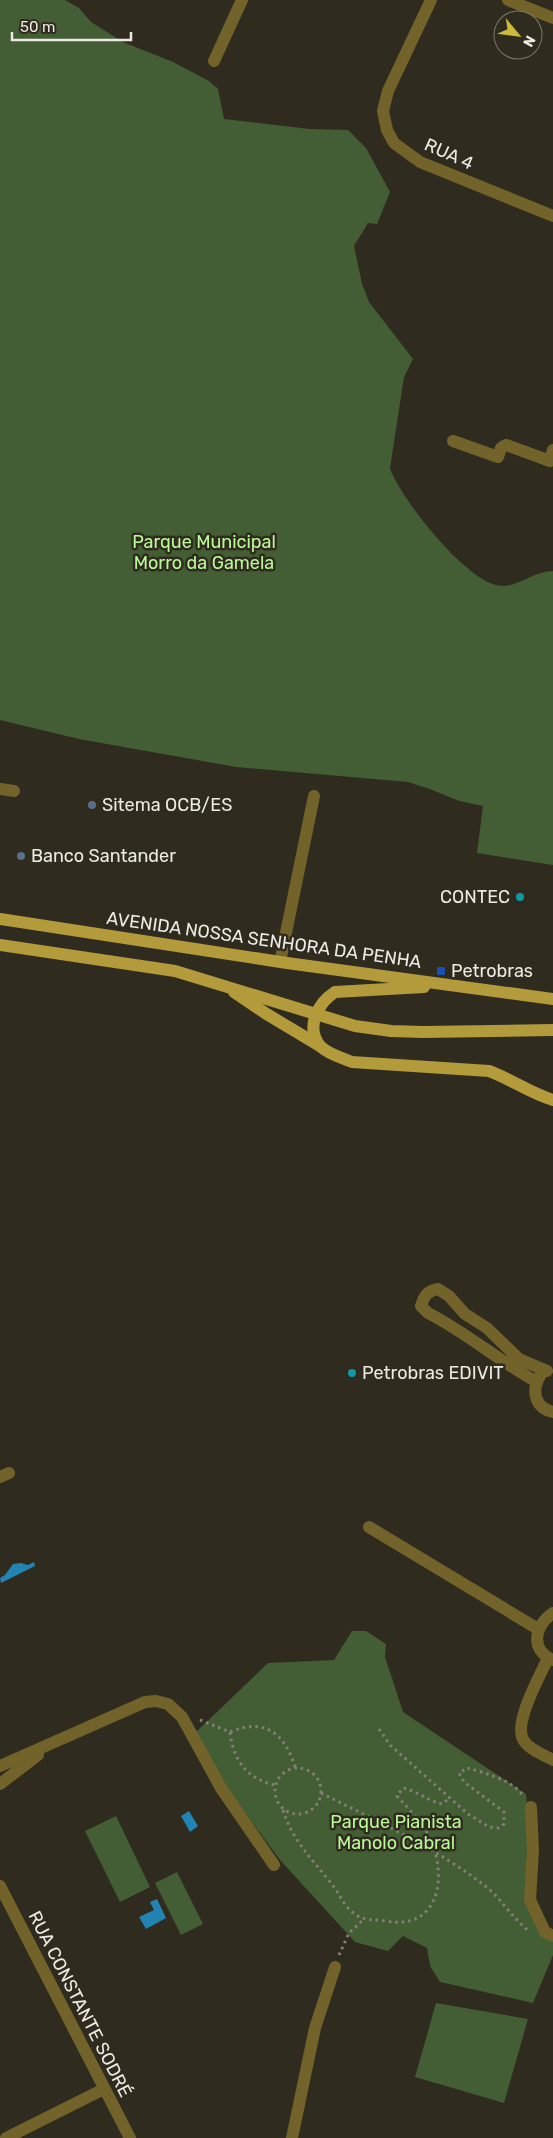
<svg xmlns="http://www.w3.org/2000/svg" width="553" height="2138" font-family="Rubik,sans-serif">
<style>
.green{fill:#435d34}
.water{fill:#2284b3}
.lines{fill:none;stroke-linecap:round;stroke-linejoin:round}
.path{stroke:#838076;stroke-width:3;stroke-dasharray:2.5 4;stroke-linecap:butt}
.minor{stroke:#72632b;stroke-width:12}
.major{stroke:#b39a3a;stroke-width:12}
.service-dot{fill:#5c6f8a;stroke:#2f2b1f;stroke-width:2}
.culture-dot{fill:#0f9aa8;stroke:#2f2b1f;stroke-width:2}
.transit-dot{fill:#1a4fb4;stroke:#2f2b1f;stroke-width:2}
.labels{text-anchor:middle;stroke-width:5;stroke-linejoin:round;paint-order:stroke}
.street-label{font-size:18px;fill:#eceae2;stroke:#2f2b1f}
.park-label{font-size:18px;fill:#baf997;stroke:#2f2b1f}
.poi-label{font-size:18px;fill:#eceae2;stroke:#2f2b1f;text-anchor:start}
</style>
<rect width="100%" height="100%" fill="#2f2b1f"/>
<g class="green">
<path d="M0 0H65L79 8 91 22 123 42 173 62 209 81 218 89 224 119 310 129 348 130 366 148 390 192 377 224 368 223 354 246 362 284 369 302 413 359 404 377 390 468C400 498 469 586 502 586 520 586 534 571 553 571V865L477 853 483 806 459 801 430 789 408 782 236 767 79 739 0 720Z"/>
<path d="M352 1631H366L386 1644 385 1657 403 1712 526 1794 538 1916 553 1931V1955L533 2003 440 1982 430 1966 427 1948 403 1936 388 1951 355 1942 280 1860 226 1787 193 1735 268 1663 334 1660Z"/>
<path d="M116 1816 150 1887 120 1902 85 1831Z"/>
<path d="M177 1872 203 1924 181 1935 155 1883Z"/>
<path d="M436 2003 528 2019 504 2103 415 2077Z"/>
</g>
<g class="water">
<path d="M34 1562 35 1566 1 1583 0 1578 5 1575 13 1564 21 1563 28 1565Z"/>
<path d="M189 1811 198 1826 190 1832 181 1816Z"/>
<path d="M157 1899 166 1918 146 1929 139 1917 154 1910 150 1902Z"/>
</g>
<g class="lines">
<g class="path">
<path d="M200 1720 230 1732C233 1760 247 1779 275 1785"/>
<path d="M379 1729 390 1745 468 1814 489 1827 499 1828 504 1824V1812L464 1782 459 1773 467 1768C486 1773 513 1780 524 1797"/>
<path d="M230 1732C265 1717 285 1734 295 1767"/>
<circle cx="298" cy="1791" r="23"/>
<path d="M321 1793C377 1821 434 1847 484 1885 501 1898 512 1918 529 1931"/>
<path d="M283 1810C292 1840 312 1859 331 1883 340 1894 343 1906 356 1915 365 1921 375 1919 386 1921 439 1931 448 1877 430 1838 422 1823 409 1809 397 1796L403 1788C417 1791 428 1801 442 1804L450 1798"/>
<path d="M339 1955 349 1933 364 1919"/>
</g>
<g class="minor">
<path d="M431 0 388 91 383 111 387 130 394 143 420 162 553 216"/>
<path d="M508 0 553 18"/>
<path d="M214 61 242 0"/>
<path d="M453 441 498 457 501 448 506 445 550 461 553 450"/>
<path d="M0 789 14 791"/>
<path d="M280 962 314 796"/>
<path d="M540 1376C531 1391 535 1408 553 1412"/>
<path d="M537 1382C499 1361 467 1333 428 1313L421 1306C424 1296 427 1291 438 1289L449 1296 465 1314 487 1328 519 1359 547 1371"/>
<path d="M0 1477 9 1473"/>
<path d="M369 1527 538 1629"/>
<path d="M553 1613C535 1625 529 1650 553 1660"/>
<path d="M548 1658C540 1676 512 1725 524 1741 530 1750 544 1755 553 1760"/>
<path d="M0 1766 145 1702 156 1701 168 1704 182 1717 221 1788 274 1865"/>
<path d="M0 1784 38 1755"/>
<path d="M531 1807 533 1850 530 1900 545 1932 553 1936"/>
<path d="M0 1886 130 2138"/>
<path d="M6 2138 104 2089"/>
<path d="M292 2138 315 2028 335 1967"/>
</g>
<g class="major">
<path d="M0 919 287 963 553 999"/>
<path d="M0 945 175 971 355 1026 391 1031 423 1032 553 1030"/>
<path d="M424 987 335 992C318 1003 305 1027 320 1046 328 1054 342 1058 352 1062L489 1071C511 1079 530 1093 553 1100"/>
<path d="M234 992 265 1013 320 1046"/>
</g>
</g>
<g class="service-dot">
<circle cx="92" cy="805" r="5"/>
<circle cx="21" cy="856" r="5"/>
</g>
<g class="culture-dot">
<circle cx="520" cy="897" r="5"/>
<circle cx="352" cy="1373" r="5"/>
</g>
<rect class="transit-dot" x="436" y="966" width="10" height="10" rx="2.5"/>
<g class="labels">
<g class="street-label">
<text transform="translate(449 154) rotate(24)" y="6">RUA 4</text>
<text transform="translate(264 940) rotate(8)" y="6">AVENIDA NOSSA SENHORA DA PENHA</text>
<text transform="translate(80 2004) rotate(63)" y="6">RUA CONSTANTE SODRÉ</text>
</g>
<g class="park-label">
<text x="204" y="548">Parque Municipal<tspan x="204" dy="21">Morro da Gamela</tspan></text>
<text x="396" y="1828">Parque Pianista<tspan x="396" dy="21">Manolo Cabral</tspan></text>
</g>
<g class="poi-label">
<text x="102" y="811">Sitema OCB/ES</text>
<text x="31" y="862">Banco Santander</text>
<text x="510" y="903" text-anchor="end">CONTEC</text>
<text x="451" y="977">Petrobras</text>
<text x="362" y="1379">Petrobras EDIVIT</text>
</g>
</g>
<g transform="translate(518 35) rotate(119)"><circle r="24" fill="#2f2b1f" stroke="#7b776d"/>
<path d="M0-4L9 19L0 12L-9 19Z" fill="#cbba39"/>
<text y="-8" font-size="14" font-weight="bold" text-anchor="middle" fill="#eceae2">N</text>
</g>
<path d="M12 32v8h119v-8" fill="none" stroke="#eceae2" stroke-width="2.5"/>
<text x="20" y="32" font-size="15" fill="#eceae2" stroke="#2f2b1f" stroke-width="4" paint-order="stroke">50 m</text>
</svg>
